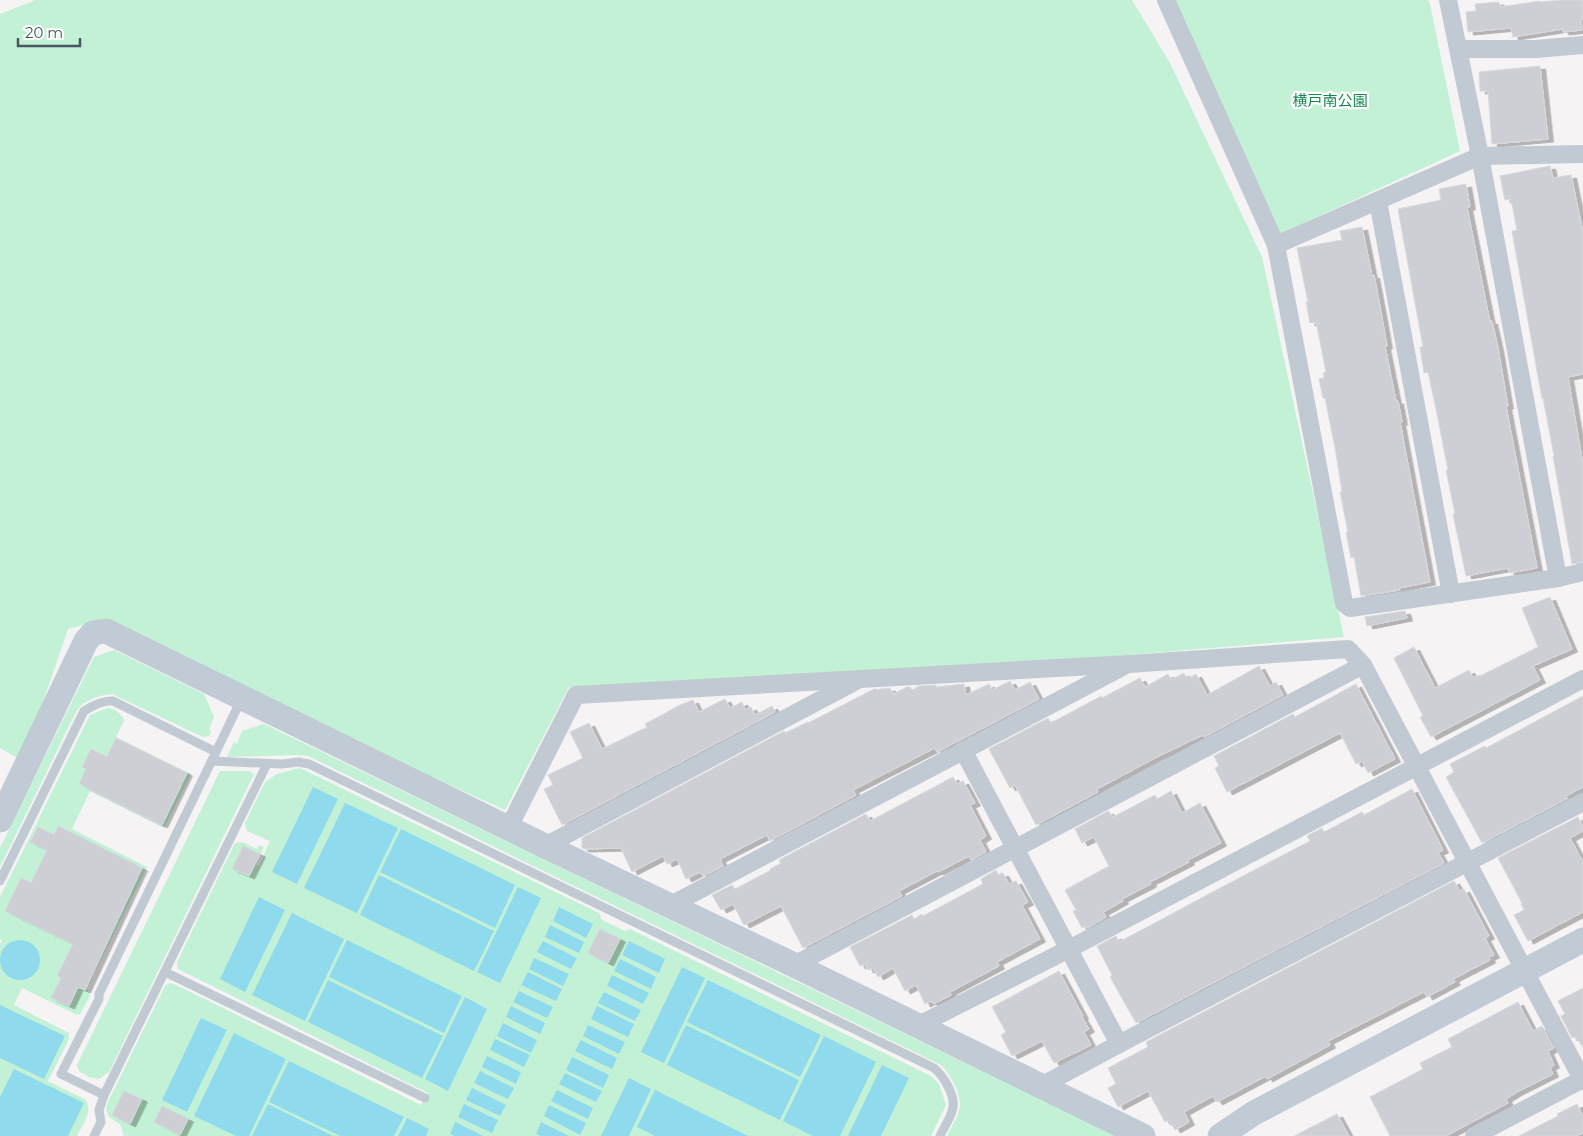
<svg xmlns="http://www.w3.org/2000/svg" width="1583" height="1136" font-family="Montserrat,'Noto Sans JP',sans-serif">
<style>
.green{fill:#c3f1d5}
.water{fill:#90daee}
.building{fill:#cdcfd5;stroke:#d7d9de;filter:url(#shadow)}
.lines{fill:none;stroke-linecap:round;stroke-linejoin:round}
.lane{stroke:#c1cad2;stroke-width:9}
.street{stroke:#c1cad2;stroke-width:18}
.secondary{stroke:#c1cbd6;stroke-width:25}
.labels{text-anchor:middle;stroke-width:4.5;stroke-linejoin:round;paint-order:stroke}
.park-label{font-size:15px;fill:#17864f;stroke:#fff}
</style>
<defs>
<filter id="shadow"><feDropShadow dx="5.5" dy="3" stdDeviation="0" flood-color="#0004"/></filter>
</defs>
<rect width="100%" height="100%" fill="#f5f3f3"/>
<g class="green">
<path d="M36 0H1132L1170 63 1262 257 1344 637 1067 660 569 687 505 810 260 700 103 620 68 629 23 761 0 748V14Z"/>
<path d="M1175 0H1428L1430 4 1460 151 1278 235Z"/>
<path d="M114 650 204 694 214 717 209 729 211 731 209 736 203 737 112 694C100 695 84 700 77 710L0 867V848L94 657Z"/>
<path d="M108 708 115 710 123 717 124 721 116 737 191 774 164 828 90 791 72 829 147 867 87 988 90 996 80 1014 76 1015 73 1013 22 988 14 1005 69 1033V1039L48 1081 86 1100C93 1112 82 1125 77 1136H0V944L2 941 0 939V897L90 715Z"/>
<path d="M264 724 1116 1136H947C951 1127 959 1116 960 1106 961 1093 950 1074 941 1065L308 756 298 755 227 757 234 742 237 744 242 731Z"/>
<path d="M299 768 304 770 599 913 602 920 625 931 630 929 931 1076 939 1084 946 1105 931 1136H124L120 1124 110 1118 106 1110 107 1104 165 986 170 983 176 985 421 1105 428 1093 178 969 177 965 178 960 235 843 242 842 257 849 259 845 264 847 256 865 259 866 270 841 247 831 245 823 265 782 277 774Z"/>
<path d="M220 771H249L254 774 109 1072 99 1079 89 1077 79 1071 77 1065Z"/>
</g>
<g class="water">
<path d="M313 787 338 799 297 884 272 872Z"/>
<path d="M345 803 398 828 357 913 304 888Z"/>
<path d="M401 829 515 885 495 928 380 872Z"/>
<path d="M379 875 494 931 474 971 360 915Z"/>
<path d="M518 887 541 898 500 983 477 972Z"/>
<path d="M259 897 285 910 245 992 220 979Z"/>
<path d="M559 907 593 924 586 938 553 921Z"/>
<path d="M292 913 344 939 305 1021 252 995Z"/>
<path d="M550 925 584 942 579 953 545 937Z"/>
<circle cx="20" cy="960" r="20"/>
<path d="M347 940 462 996 444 1033 329 977Z"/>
<path d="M543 941 577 958 571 969 537 952Z"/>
<path d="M629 941 665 959 659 973 622 955Z"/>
<path d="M534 958 569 974 563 986 529 969Z"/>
<path d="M620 959 656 977 651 989 614 971Z"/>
<path d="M682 967 705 978 664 1063 641 1052Z"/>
<path d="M528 972 562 989 556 1001 521 985Z"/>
<path d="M612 975 649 993 643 1004 607 986Z"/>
<path d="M328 980 443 1036 422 1078 308 1022Z"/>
<path d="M708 980 821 1035 800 1077 687 1022Z"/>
<path d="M519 991 553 1007 547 1018 513 1002Z"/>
<path d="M604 992 641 1010 635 1021 598 1003Z"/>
<path d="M465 997 487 1009 448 1091 425 1079Z"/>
<path d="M0 1005 65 1036 44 1079 0 1058Z"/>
<path d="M511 1006 545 1023 540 1034 506 1017Z"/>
<path d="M597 1006 634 1024 628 1037 591 1019Z"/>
<path d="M201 1018 227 1030 187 1112 162 1100Z"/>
<path d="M503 1023 537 1040 531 1053 497 1036Z"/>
<path d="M588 1025 625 1042 619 1054 583 1036Z"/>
<path d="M686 1025 799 1080 780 1120 667 1065Z"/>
<path d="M234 1033 286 1059 249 1136H236L194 1116Z"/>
<path d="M824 1036 876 1062 840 1136H813L783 1121Z"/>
<path d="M495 1039 530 1055 524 1067 490 1050Z"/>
<path d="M581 1040 617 1058 612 1069 575 1051Z"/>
<path d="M487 1056 521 1072 516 1084 482 1067Z"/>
<path d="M572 1057 609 1075 603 1088 566 1070Z"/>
<path d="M289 1061 404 1117 394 1136H340L269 1102Z"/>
<path d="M882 1065 909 1078 881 1136H848Z"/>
<path d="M14 1069 84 1103 68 1136H0V1097Z"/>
<path d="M480 1071 514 1088 508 1099 474 1083Z"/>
<path d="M565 1073 602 1091 596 1102 559 1084Z"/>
<path d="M629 1078 651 1089 629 1136H601Z"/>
<path d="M472 1088 506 1105 500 1116 466 1100Z"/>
<path d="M557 1090 593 1108 588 1119 551 1101Z"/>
<path d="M655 1090 748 1136H655L637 1127Z"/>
<path d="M268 1104 333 1136H252Z"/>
<path d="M464 1104 498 1120 492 1133 458 1117Z"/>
<path d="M549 1105 586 1123 580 1135 544 1116Z"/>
<path d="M407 1118 429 1129 426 1136H398Z"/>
<path d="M455 1122 483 1136H454L450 1134Z"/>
<path d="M541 1122 569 1136H541L536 1134Z"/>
</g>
<g class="building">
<path d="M1561 0H1583V19H1581L1582 30 1563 32V29L1513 37 1511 28 1468 32 1466 12 1476 11 1475 4 1499 2 1500 7 1540 1 1541 2Z"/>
<path d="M1540 66 1548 139 1492 144 1488 91H1480L1479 72Z"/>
<path d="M1550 166 1553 178 1571 175 1583 233V374L1568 377 1583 465V562L1572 564 1553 456H1554L1543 398 1542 399 1512 231 1517 230 1511 199 1505 200 1500 176Z"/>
<path d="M1466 184 1470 207H1467L1490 322 1492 321 1498 348 1508 406H1506L1537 568 1509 573 1508 568 1466 576 1453 514H1455L1446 470H1448L1436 409 1428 372 1424 373 1420 347H1423L1398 209 1441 200 1439 189Z"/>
<path d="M1362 227 1372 276 1374 275 1381 312 1387 346H1385L1396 401H1398L1402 422H1400L1430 582 1399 588 1400 590 1361 596 1354 557 1351 558 1346 532H1348L1340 492H1342L1336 453 1325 398H1323L1319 379 1324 378 1323 373 1326 372 1316 322 1310 323 1306 302H1308L1297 248 1342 240 1340 231Z"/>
<path d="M1550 597 1572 649 1533 666 1540 680 1431 737 1420 717 1423 716 1394 658 1414 647 1435 688 1469 670 1473 678 1479 675 1480 676 1538 647 1522 608Z"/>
<path d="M1405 611 1407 618 1367 626 1365 617Z"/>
<path d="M1259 666 1270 686 1276 682 1283 695 1204 737 1203 735 1157 757 1097 789 1098 792 1036 825 1015 785 1010 788 989 749 1048 718 1051 723 1101 696 1102 698 1140 678 1145 687 1168 674 1171 680 1184 673 1187 679 1196 674 1207 695Z"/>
<path d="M1010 681 1015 690 1030 682 1039 699 937 752 935 748 853 790 856 795 770 841 767 835 720 859 723 866 703 876 700 872 686 879 677 859 667 864 663 856 632 872 621 848 585 849 582 848V838L784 731 785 733 808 722V723L874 689H876L877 690 881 689 890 688 893 694 907 687H910L912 690 919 686 936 685V687L964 684 966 695 989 684 992 690Z"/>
<path d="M1356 684 1395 759 1368 773 1362 761 1356 764 1340 733 1227 792 1215 768 1219 766 1214 756 1293 714 1295 717Z"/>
<path d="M1583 696V787L1566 796 1568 798 1482 843 1446 777 1454 772 1450 764 1485 746 1486 748Z"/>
<path d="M725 699 730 708 742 702 745 710 751 707 755 715 772 706 775 712 562 825 544 789 553 785 548 775 583 758 570 732 589 723 602 749 647 727 645 724 680 705 693 700 699 712Z"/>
<path d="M116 738 187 773 162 825 79 784 86 769 82 767 91 749 107 757Z"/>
<path d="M953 777 957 784 963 781 975 803 970 805 986 836 980 840 986 852 971 860 969 856 938 872 937 871 899 891 902 896 803 948 781 906 744 925 733 904 721 910 712 895 732 885 735 889 771 870 770 869 781 863 779 860 866 814 870 821Z"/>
<path d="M1412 789 1443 850 1438 852 1444 863 1136 1023 1110 977 1112 975 1097 946 1116 936 1119 942 1123 940 1220 888 1310 841 1307 836 1322 828 1324 832 1362 812 1364 815Z"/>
<path d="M1171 791 1182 813 1200 803 1221 843 1188 860 1189 862 1150 882 1151 884 1122 899 1123 901 1103 912 1106 917 1087 928 1086 926 1082 928 1073 911 1076 910 1065 890 1109 866 1094 837 1082 843 1075 829 1108 811 1113 817 1155 795 1157 799Z"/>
<path d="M1578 817 1583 827V831L1570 838 1583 862V912L1528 941 1514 915 1524 910 1521 904 1522 903 1498 858Z"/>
<path d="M58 826 142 868 85 990 78 987 69 1006 51 998 61 978 57 976 73 944 5 911 21 878 31 883 47 850 30 842 38 827 54 835Z"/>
<path d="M243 846 260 854 249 876 232 869Z"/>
<path d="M996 870 998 875 1003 873 1009 884 1016 881 1028 902 1022 905 1040 939 997 962 999 966 950 992 951 995 933 1004 931 1001 925 1004 916 985 905 991 893 968 878 977 873 968 868 970 865 964 860 966 850 947 912 915 914 919 922 914 923 916 983 884 981 879Z"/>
<path d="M1454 881 1460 891 1464 889 1489 936 1485 938 1494 955 1489 957 1490 960 1453 979 1455 982 1427 997 1424 992 1328 1041 1330 1045 1267 1079 1266 1076 1217 1102 1213 1096 1184 1112 1189 1122 1175 1130 1169 1120 1165 1122 1148 1091 1118 1107 1108 1088 1116 1084 1108 1068 1148 1047 1146 1042Z"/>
<path d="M600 929 620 939 608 963 588 953Z"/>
<path d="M1059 971 1083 1016 1082 1017 1089 1029 1084 1032 1091 1045 1054 1063 1042 1041 1012 1056 1001 1035 1006 1032 992 1007Z"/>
<path d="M1583 988V1048L1576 1036 1572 1038 1561 1016 1565 1014 1558 1001Z"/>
<path d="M1518 1002 1533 1031 1542 1026 1554 1048 1548 1051 1554 1065 1550 1067 1553 1074 1517 1092 1506 1099 1508 1103 1446 1136H1390L1370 1097 1423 1069 1420 1063 1452 1047 1448 1039Z"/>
<path d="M124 1091 142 1099 130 1124 112 1115Z"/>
<path d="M1577 1104 1583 1117V1133L1576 1136H1519L1558 1116 1557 1114Z"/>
<path d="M162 1106 188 1119 180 1135 154 1122Z"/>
<path d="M1337 1114 1349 1136H1294Z"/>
</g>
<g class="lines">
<g class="lane">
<path d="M212 761 282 764 298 762 309 764 934 1068C943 1075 955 1095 953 1107 952 1116 944 1127 940 1136"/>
<path d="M0 881 84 711C92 706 104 700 113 701L216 752"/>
<path d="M165 972 425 1098"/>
<path d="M104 1095 61 1074 99 999V994L241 700"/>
<path d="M94 1136 101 1122 99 1110 104 1095 267 764"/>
</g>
<g class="street">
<path d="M1166 0 1276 245"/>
<path d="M1448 0 1480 156 1558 578"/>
<path d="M1458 49H1536L1583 45"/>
<path d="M1583 154 1480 156 1276 245 1344 603 1350 608 1558 578 1583 572"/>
<path d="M1378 201 1451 594"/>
<path d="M963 750 1119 1044"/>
<path d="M509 827 576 695 1129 664 1348 649 1363 665 1583 1081"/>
<path d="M545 846 856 681"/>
<path d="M669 906 1124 666"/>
<path d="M794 965 1363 665"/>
<path d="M917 1026 1069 949 1583 679"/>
<path d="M1041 1086 1119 1044 1583 802"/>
<path d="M1474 1136 1583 1079"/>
</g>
<g class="secondary">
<path d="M0 820 86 641 93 633 106 631 545 846 794 965 1143 1136"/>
<path d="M1220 1136 1254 1113 1583 940"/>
</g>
</g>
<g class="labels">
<g class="park-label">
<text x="1330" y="106">横戸南公園</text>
</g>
</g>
<path d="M18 38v8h62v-8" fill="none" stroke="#4a5661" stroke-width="2.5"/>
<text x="25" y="38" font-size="15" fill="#4a5661" stroke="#ffffff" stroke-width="4" paint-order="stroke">20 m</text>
</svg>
